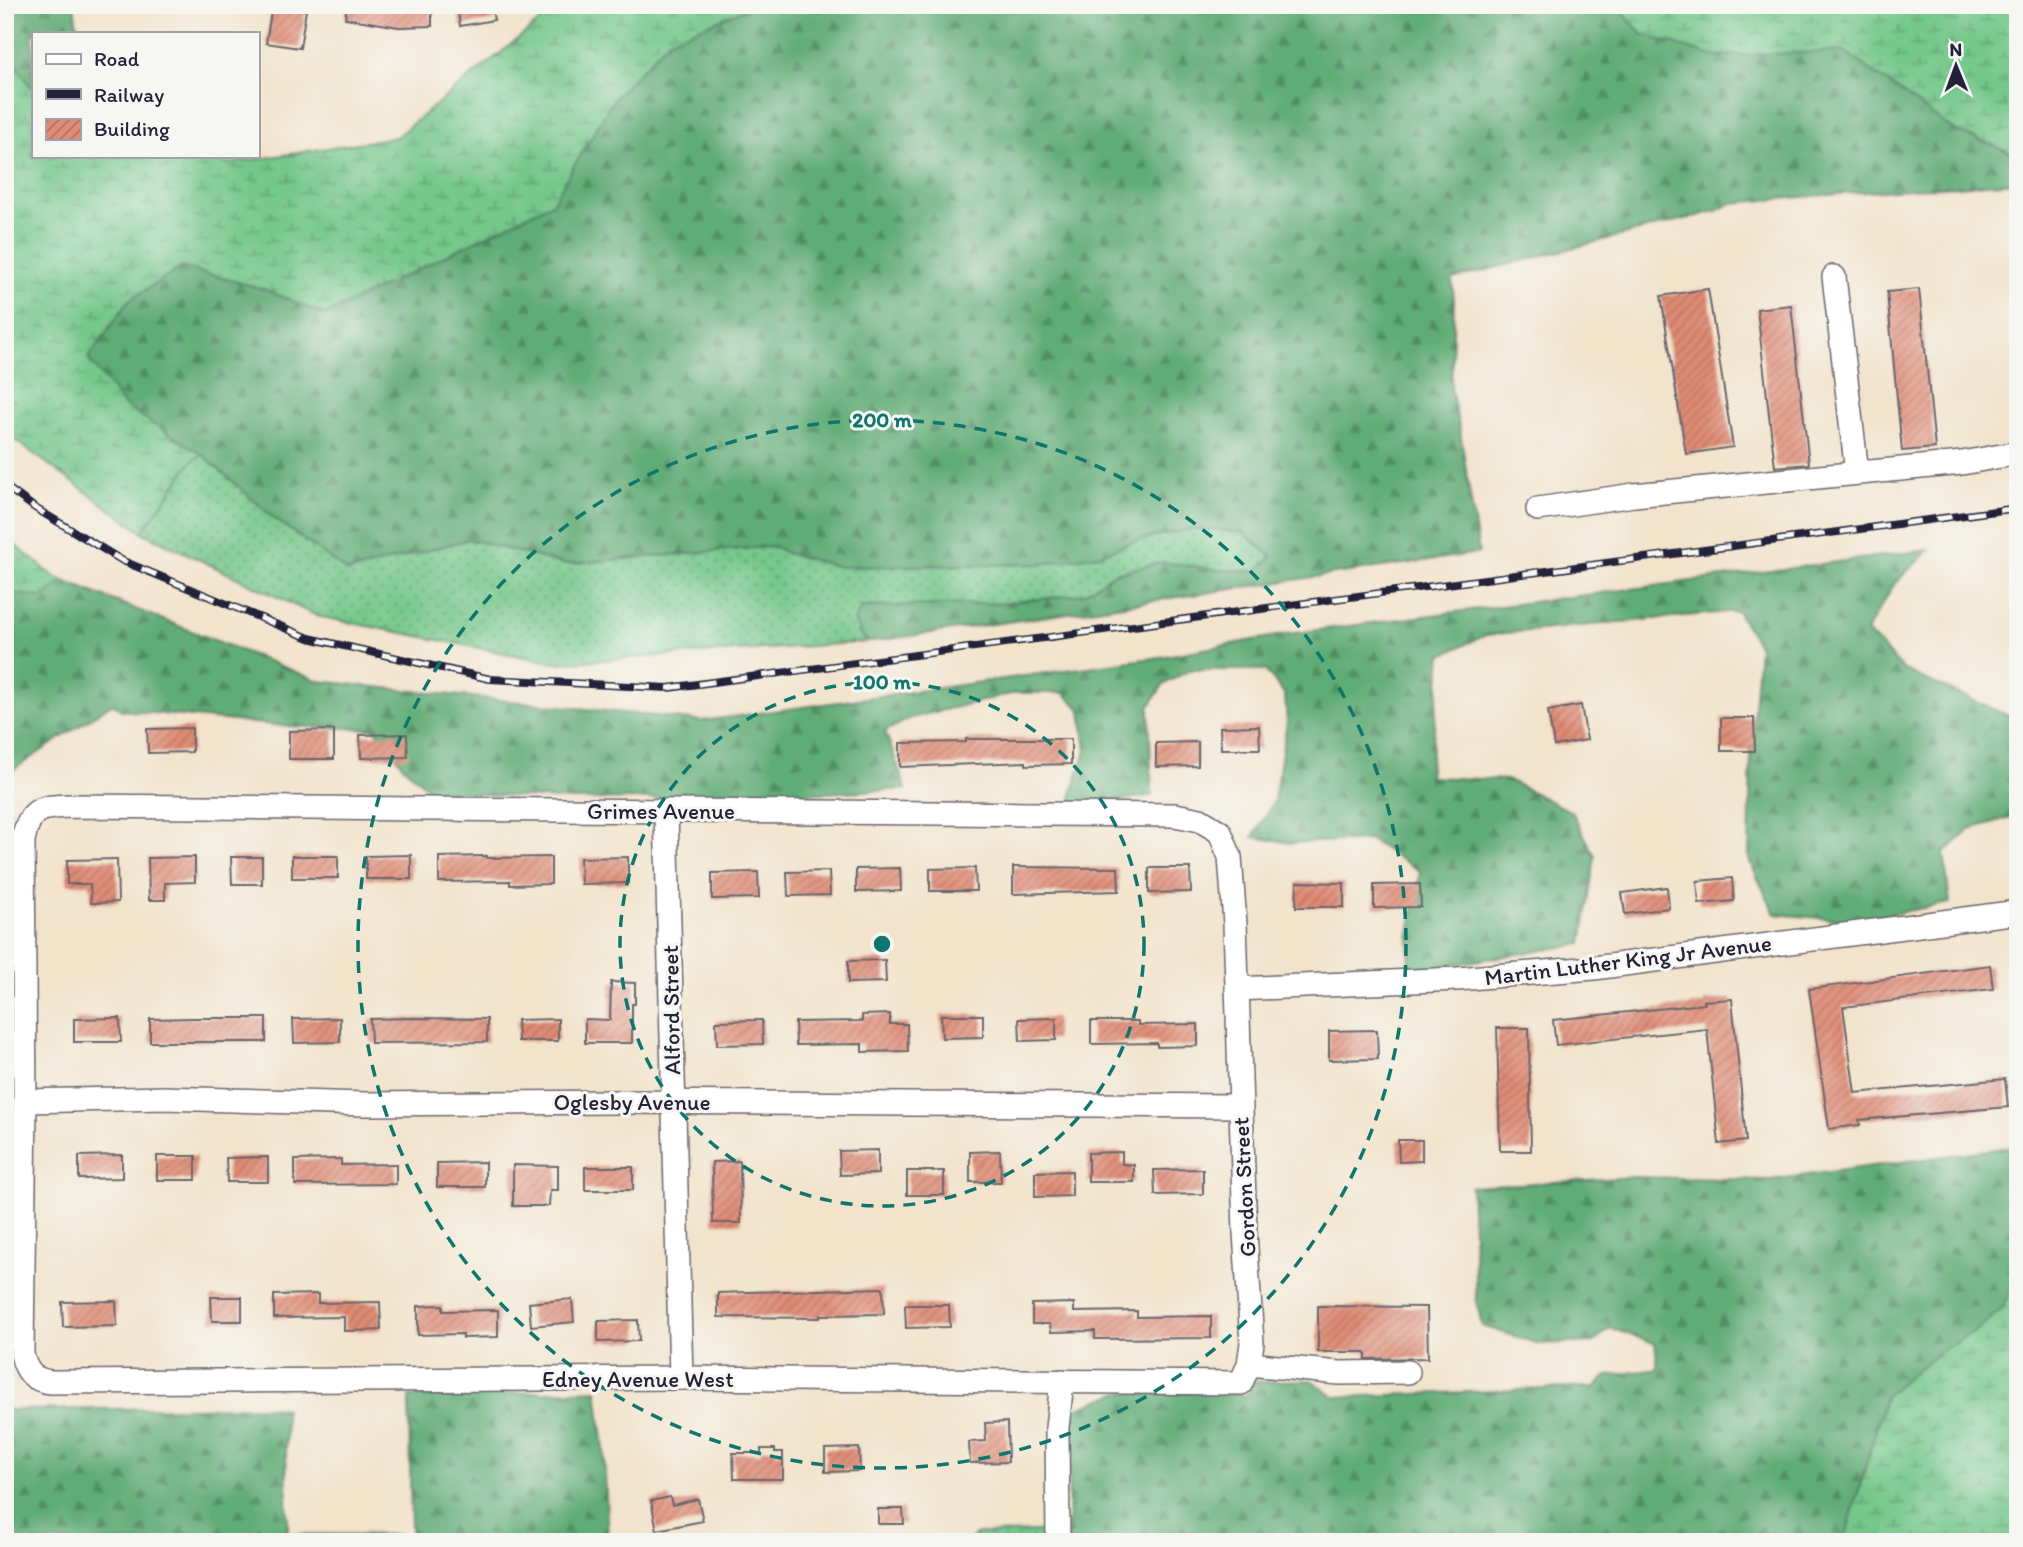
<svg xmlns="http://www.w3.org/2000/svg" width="2023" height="1547" font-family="Itim,sans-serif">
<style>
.grass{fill:url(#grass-dots);stroke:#4c7462;stroke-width:2}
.forest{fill:url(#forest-firs);stroke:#416758;stroke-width:2}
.wetland{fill:url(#wetland-marsh);stroke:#4c7462;stroke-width:2}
.building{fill:url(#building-hatch)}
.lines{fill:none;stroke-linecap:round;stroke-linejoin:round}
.minor-casing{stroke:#6b666d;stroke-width:26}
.minor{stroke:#fff;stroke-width:23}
.rail-casing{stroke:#22223b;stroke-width:8}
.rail{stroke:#f6f6f2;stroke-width:5;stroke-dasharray:16;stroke-linecap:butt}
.ring{fill:none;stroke:#0f766e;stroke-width:3.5;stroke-dasharray:12 9}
.labels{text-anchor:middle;stroke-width:6;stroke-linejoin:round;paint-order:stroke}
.street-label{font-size:23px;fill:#22223b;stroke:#f6f6f2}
.centre{fill:#0f766e;stroke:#f6f6f2;stroke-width:3.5}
.ring-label{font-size:21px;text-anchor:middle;font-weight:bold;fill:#0f766e;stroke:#f6f6f2;stroke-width:6;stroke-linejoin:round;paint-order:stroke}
</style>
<defs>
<pattern id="grass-dots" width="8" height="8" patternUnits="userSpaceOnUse" patternTransform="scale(1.75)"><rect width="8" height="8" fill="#75c78a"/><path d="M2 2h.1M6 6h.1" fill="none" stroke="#60a172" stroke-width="1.8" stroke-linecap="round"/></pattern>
<pattern id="forest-firs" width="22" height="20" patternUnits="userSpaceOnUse" patternTransform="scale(1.75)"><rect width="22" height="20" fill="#60ac76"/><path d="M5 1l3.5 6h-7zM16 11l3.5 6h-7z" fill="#4f8c62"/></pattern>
<pattern id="wetland-marsh" width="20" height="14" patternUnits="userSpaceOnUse" patternTransform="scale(1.75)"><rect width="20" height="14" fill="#75c78a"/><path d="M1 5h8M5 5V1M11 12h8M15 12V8" fill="none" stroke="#60a172"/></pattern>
<pattern id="building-hatch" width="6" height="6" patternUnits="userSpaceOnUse" patternTransform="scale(1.75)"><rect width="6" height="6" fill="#e08b75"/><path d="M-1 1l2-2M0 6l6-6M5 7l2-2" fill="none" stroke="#b57161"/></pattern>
</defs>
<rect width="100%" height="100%" fill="#f6f6f2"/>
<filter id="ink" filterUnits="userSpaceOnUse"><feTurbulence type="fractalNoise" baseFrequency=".0143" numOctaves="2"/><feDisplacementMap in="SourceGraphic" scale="14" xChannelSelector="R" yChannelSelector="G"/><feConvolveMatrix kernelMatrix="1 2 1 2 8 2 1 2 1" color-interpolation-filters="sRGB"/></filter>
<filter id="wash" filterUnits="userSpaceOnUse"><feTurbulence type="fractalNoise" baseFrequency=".00686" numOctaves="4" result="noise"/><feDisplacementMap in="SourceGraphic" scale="28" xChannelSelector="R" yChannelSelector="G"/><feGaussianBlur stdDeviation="1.57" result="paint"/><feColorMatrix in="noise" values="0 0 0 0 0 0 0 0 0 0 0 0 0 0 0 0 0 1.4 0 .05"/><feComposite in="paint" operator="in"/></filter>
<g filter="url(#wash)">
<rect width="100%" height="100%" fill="#f2e3cb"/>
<g class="grass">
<path d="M203 455 275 519 348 572 469 539 564 564 774 546 786 553 942 566 1040 564 1099 555 1135 541 1185 530 1211 529 1244 533 1272 557 1257 571 1219 570 1163 563 1115 573 1083 594 1006 603 862 637 870 642 555 663 317 616 142 532 193 460Z"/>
<path d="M1069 1531 1068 1542H967L977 1534Z"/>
</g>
<g class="forest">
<path d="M5 5H74L78 33H33V90L5 50Z"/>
<path d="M755 5H1617L1642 34 1713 56 1844 51 1954 130 2018 155V182L1850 193 1732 203 1716 211 1452 279 1454 301 1451 390 1460 431 1479 553 870 642 862 637 854 621 861 607 1006 603 1083 594 1115 573 1163 562 1219 570 1257 571 1272 557 1244 533 1211 529 1185 530 1135 541 1099 555 1040 564 840 567 786 553 774 546 564 564 469 539 348 572 275 519 203 455 125 406 87 358 129 300 182 267 264 289 325 315 552 203 613 100 669 40Z"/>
<path d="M1929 550 1895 583 1866 631 1904 670 2018 720V815L1971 829 1944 853 1950 903 1855 921 1775 914 1749 860 1751 747 1759 647 1737 611 1486 635 1442 655 1429 777 1508 780 1572 812 1595 856 1582 944 1410 971 1409 938 1420 871 1370 840 1291 843 1253 837 1274 801 1287 722 1285 695 1265 670H1190L1163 685 1149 707 1152 796 1094 804H1072V793L1086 751 1081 710 1064 693H1015L911 718 885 731 906 789 719 798 573 800 430 791 403 766 375 729 284 726 121 710 113 703 7 774 15 1029 5 1028V592L42 597 64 581 319 681 702 721 1160 657 1287 634Z"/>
<path d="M2018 1146V1273L2002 1309 1975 1332 1942 1350 1886 1395 1844 1542H1068L1070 1411 1120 1392 1239 1393 1244 1396 1249 1393 1251 1382 1311 1380 1335 1397 1594 1387 1607 1376 1658 1369 1655 1343 1610 1328 1594 1342 1539 1344 1482 1326 1476 1299 1471 1187 1635 1177 1771 1180Z"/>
<path d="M597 1390 604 1449 608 1542H5V1398L7 1410 270 1407 285 1409 288 1534 411 1535 409 1397Z"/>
</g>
<g class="wetland">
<path d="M560 5H755L669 40 613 100 552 203 325 315 264 289 182 267 129 300 88 358 125 406 203 455 193 460 142 532 5 433V50L33 90V156H196L227 164 396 137Z"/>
<path d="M1617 5H2018V155L1954 130 1844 51 1713 56 1642 34Z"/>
<path d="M5 537 55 577 64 581 42 597 5 592Z"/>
<path d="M2018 1273V1542H1844L1886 1395 1942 1350 1975 1332 2002 1309Z"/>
</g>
<g id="blocks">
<g class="building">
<path d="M272 5 306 10 300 48 266 43Z"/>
<path d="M347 5H432V26L399 27 345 18Z"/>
<path d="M457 5H491L494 20 460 26Z"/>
<path d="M1708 289 1733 447 1686 454 1661 296Z"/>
<path d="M1919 289 1935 448 1902 451 1887 292Z"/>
<path d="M1791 305 1809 464 1775 467 1757 309Z"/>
<path d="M1581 705 1587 740 1554 746 1548 711Z"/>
<path d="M1721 718H1754L1755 751H1721Z"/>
<path d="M1259 726 1260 749H1221L1220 727Z"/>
<path d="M192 728V752L148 753 147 729Z"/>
<path d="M334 730V759H289V731Z"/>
<path d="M407 734 408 757 361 758 360 735Z"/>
<path d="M966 739H1071V764L1026 765V762L900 767V743L966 742Z"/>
<path d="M1198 742V766L1156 767V743Z"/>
<path d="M411 855V879H366V856Z"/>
<rect x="292" y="856" width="46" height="22"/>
<path d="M487 856V858L551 857V884L510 885V881L439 882V857Z"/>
<path d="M195 857V882L165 883V900H149L148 858Z"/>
<path d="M231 857H262V884H232Z"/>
<path d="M628 857V883L581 884 580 858Z"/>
<path d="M117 859 118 902 91 903 90 884H67V860Z"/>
<path d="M1013 867 1118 868 1119 891 1013 894Z"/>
<path d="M900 868 901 891 856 892V869Z"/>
<path d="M975 868 976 891H930V869Z"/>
<path d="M1149 868H1190L1191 892 1149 893Z"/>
<path d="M829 871 830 895 788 896 787 872Z"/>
<path d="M758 872 759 898 712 899V873Z"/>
<path d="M1732 878 1734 901 1699 904 1697 881Z"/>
<path d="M1297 882 1344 883V907H1296Z"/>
<path d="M1420 884 1421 907 1374 908V885Z"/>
<path d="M1667 887 1669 908 1625 914 1622 893Z"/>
<path d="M885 960 886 982 848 983V961Z"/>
<path d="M1990 965 1993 989 1843 1007 1855 1093 2005 1079 2008 1107 1859 1120 1860 1125 1829 1129 1809 989Z"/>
<path d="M611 982 635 983V1004H632V1043H585V1019L610 1020Z"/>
<path d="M1732 999 1746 1141 1719 1144 1707 1029 1556 1045 1553 1020 1705 1004 1704 1001Z"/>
<path d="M890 1014V1024H907L908 1051 862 1052V1044L796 1045 795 1022 862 1021V1015Z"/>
<path d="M941 1015H983V1037L942 1038Z"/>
<path d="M120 1018 121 1042H74V1019Z"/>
<path d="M194 1018H266V1042H150V1019Z"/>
<path d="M340 1018V1042L294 1043 293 1019Z"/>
<path d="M414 1018 487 1019V1042L371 1043 370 1019Z"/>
<path d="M1056 1018V1040L1020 1041 1019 1019Z"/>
<path d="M558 1019V1041H518L517 1020Z"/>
<path d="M762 1020 763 1044 717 1045 716 1021Z"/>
<path d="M1091 1021H1138V1025L1198 1024V1046L1157 1047V1043L1091 1044Z"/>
<path d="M1497 1028H1529L1531 1151H1500Z"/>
<path d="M1377 1030 1378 1059 1329 1060V1031Z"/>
<path d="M1398 1140H1422V1161L1399 1162Z"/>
<path d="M878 1150V1174L840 1175 839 1151Z"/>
<path d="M1000 1151 1001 1182H970V1152Z"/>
<path d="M1122 1152V1164L1134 1165V1182H1088V1153Z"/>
<path d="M122 1155V1178L79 1179V1156Z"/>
<rect x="157" y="1156" width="39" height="24"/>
<path d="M268 1157V1182H227L226 1158Z"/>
<path d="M341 1159V1165L396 1164V1184L295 1185V1160Z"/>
<path d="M740 1161 741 1223H713L712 1162Z"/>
<path d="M485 1162V1187H437V1163Z"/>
<path d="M513 1165 558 1166V1190H550L549 1206H513Z"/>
<rect x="585" y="1167" width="48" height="23"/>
<path d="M1203 1169V1194L1155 1195 1154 1170Z"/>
<rect x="907" y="1171" width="37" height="24"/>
<path d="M1072 1171V1196L1035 1197V1172Z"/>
<path d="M883 1288 884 1314 820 1315V1318L718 1317V1293Z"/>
<path d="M318 1294V1303L380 1302 381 1330 344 1331V1317L274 1318V1295Z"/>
<path d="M211 1297H242V1321H212Z"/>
<path d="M572 1299 574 1322 531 1326 529 1303Z"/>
<path d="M116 1301 117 1326 63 1327 62 1302Z"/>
<path d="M1074 1303V1312L1137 1311V1317L1211 1316V1338L1095 1339V1331L1051 1332 1050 1324H1032V1304Z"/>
<path d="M443 1305V1311L498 1310V1337L463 1338V1334L418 1335V1306Z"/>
<path d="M905 1305H949L950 1327 906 1328Z"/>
<path d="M1318 1306 1427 1307 1428 1358 1366 1359V1352H1318Z"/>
<path d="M638 1320 639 1341 598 1342V1321Z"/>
<path d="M1007 1422 1008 1462 970 1463 969 1442 986 1441 985 1423Z"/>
<path d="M859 1448 860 1471 825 1472V1449Z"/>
<path d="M761 1449H775V1452H783V1479H734L733 1453H761Z"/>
<path d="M670 1497 672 1505 698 1499 703 1521 657 1530 651 1501Z"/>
<path d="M878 1509H903L904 1524H878Z"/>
</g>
</g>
</g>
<g filter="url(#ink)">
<use href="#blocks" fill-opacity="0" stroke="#6b666d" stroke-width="2"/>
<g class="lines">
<g class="minor-casing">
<g id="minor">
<path d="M1834 277 1857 473"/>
<path d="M1538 509 1634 495 1962 463 2018 453"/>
<path d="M71 806 1175 815 1200 820 1220 832 1230 857 1235 923 1245 1232 1252 1343 1249 1364 1241 1383 681 1378 51 1382C33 1380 26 1372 22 1354L25 1101 23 840C30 808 39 807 71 806Z"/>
<path d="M666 811 681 1378"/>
<path d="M1237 989 1457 979 1594 968 2018 912"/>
<path d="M25 1101 164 1098 365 1104 616 1102 1240 1106"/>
<path d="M1249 1364 1339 1373 1408 1372"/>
<path d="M1058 1542 1057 1428 1062 1381"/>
</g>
</g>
<use href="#minor" class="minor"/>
<g class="rail-casing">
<path id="rail" d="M5 486 35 508 123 561 309 638 490 679 668 688 2018 508"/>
</g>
<use href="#rail" class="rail"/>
</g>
</g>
<g class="ring">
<circle cx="882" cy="944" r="262"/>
<circle cx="882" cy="944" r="524"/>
</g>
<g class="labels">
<g class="street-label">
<text x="661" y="819">Grimes Avenue</text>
<text transform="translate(1628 960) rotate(-7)" y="8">Martin Luther King Jr Avenue</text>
<text transform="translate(671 1010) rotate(-91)" y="8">Alford Street</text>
<text x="632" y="1110">Oglesby Avenue</text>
<text transform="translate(1244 1187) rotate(-93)" y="8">Gordon Street</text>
<text x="638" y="1387">Edney Avenue West</text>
</g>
</g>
<circle cx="882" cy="944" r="10" class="centre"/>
<g class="ring-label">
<text x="882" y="427">200 m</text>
<text x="882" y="689">100 m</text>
</g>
<rect width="2023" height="1547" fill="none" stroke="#f6f6f2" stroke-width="28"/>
<rect x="32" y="32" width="228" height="126" fill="#f6f6f2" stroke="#a1a1a9" stroke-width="2"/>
<rect x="46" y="54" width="35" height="10" fill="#ffffff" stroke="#a1a1a9" stroke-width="2"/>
<text x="94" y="66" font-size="21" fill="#22223b">Road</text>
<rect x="46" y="89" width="35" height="10" fill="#22223b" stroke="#a1a1a9" stroke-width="2"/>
<text x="94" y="102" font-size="21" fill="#22223b">Railway</text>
<rect x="46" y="119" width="35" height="21" fill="url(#building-hatch)" stroke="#a1a1a9" stroke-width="2"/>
<text x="94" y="136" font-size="21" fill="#22223b">Building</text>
<g transform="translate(1956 66) rotate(359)" stroke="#f6f6f2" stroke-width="5" paint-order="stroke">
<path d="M0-5L12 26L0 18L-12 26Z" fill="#22223b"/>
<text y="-10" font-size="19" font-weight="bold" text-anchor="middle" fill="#22223b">N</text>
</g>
</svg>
